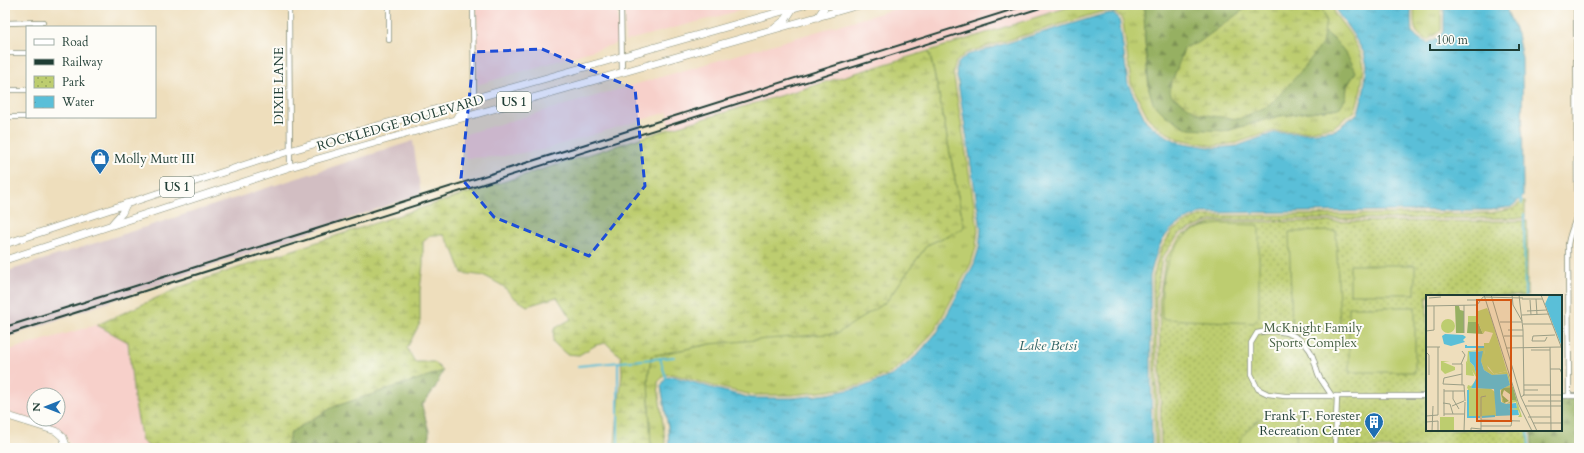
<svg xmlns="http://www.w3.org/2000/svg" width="1584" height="453" font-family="Cardo,serif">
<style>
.built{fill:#f7d0ca;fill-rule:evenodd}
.industrial{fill:#d2bec2}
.grass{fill:url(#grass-tufts);stroke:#6e8552}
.forest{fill:url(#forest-firs);stroke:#5a764b}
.wetland{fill:url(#wetland-marsh);stroke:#6e8552}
.park{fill:url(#park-dots);stroke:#6e8552}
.pitch{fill:#bdcd6f;stroke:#6e8552}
.water{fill:url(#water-ripples);stroke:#3c7e86}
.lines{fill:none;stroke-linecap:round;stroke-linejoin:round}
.stream{stroke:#5abfd8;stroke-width:2}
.street-casing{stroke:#868e78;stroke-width:6}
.secondary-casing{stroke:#868e78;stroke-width:8}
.primary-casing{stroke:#868e78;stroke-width:8}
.street{stroke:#fff;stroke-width:4.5}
.secondary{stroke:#fff;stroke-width:7}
.primary{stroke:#fff;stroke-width:7}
.rail{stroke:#1f3d34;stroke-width:2}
.marked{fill:#1d4ed8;fill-opacity:0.2;stroke:#1d4ed8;stroke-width:3;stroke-dasharray:8 5;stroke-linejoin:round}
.labels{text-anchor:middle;stroke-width:4;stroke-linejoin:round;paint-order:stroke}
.shield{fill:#fdfcf7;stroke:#62766e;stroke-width:1}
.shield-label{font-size:12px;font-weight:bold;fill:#1f3d34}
.street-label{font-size:13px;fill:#1f3d34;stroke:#fdfcf7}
.poi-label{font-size:13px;fill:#1f3d34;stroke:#fdfcf7;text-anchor:start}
.park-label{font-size:13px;fill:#466143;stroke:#fdfcf7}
.water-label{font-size:14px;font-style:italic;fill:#316465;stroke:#fdfcf7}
.inset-river{fill:none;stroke:#5abfd8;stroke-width:2}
.inset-road{fill:none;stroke:#9b9e86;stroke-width:1}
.view{fill:#d45610;fill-opacity:0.15;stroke:#d45610;stroke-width:2}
.inset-edge{fill:none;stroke:#1f3d34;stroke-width:2}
</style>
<defs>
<pattern id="grass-tufts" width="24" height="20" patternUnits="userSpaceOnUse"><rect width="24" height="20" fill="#bdcd6f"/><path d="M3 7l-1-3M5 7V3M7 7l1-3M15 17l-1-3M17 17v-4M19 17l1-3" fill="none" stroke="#99a85c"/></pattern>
<pattern id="forest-firs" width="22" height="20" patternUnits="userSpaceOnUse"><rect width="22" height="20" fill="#96b062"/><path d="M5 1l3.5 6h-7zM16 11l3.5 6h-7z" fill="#7a9052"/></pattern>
<pattern id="wetland-marsh" width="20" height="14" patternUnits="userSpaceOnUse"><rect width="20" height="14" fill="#bdcd6f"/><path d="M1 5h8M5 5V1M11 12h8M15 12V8" fill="none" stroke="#99a85c"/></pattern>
<pattern id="park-dots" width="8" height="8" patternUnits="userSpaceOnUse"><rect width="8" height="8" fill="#bdcd6f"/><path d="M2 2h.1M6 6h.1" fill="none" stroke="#99a85c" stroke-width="1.8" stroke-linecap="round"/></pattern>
<pattern id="water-ripples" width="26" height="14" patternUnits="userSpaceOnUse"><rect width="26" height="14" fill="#5abfd8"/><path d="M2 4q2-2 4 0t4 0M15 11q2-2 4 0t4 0" fill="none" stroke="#4a9cb0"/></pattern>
</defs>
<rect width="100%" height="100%" fill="#fdfcf7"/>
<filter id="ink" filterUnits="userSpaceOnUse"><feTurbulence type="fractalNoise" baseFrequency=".025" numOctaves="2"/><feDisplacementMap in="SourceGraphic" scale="8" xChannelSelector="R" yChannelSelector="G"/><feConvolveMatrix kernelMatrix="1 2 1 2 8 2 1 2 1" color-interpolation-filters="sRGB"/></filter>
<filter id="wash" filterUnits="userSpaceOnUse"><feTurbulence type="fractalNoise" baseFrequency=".012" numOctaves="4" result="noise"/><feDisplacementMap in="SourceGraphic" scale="16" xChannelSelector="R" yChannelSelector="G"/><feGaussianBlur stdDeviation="0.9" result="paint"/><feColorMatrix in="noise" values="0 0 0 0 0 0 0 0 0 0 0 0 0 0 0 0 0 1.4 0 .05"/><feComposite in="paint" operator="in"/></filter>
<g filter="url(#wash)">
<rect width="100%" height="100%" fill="#eedebc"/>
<g class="built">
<path d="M477 5H618V43L477 85Z"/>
<path d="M625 5H761L625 41Z"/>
<path d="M908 5H1075L669 129 668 112 542 150 497 157 465 158 462 135Z"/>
<path d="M97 325 128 341 134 398 142 441 151 448H71L66 436 58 429 5 411V351ZM34 395H58V419H34Z"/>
</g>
<path class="industrial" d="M413 141 421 194 5 338V272Z"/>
<g class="grass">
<path d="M1075 5H1144L1145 42 1149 89 1226 131 1279 116 1339 108 1346 98 1347 85 1335 40 1324 31 1326 20 1321 5H1335L1334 13 1350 34 1361 54 1364 67 1361 90 1355 111 1333 127 1308 131H1273L1236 143 1214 146 1179 139 1160 129 1149 119 1131 84 1123 23C1120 13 1115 11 1104 11L966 53 956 62 953 71 978 229 976 247 971 264 935 330 914 354 891 373 861 385 828 391 792 395H752L713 386 673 374 665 375 658 382V386L666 448H651L648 380 651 356 710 344 886 302 927 245 964 228 939 95 929 51Z"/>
<path d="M1414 5H1441V30L1428 40C1410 33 1415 21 1414 5Z"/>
<path d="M1154 385H1157L1158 448H1155Z"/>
</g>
<g class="forest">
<path d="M1144 5H1250L1198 43 1185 47 1187 105 1198 113 1239 119 1322 44 1324 31C1339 43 1349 55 1356 72L1347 85 1346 98 1339 108 1279 116 1226 131 1189 129 1165 115 1153 103 1149 89 1145 42Z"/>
<path d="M443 371 435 388 422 406 429 431V448H286L291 432 333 407Z"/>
<path d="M1561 399H1579V448H1532L1531 430H1561Z"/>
</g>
<g class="wetland">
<path d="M1250 5H1321L1326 20 1322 44 1303 69 1270 105 1239 119 1212 116 1198 113 1172 96 1169 90 1185 47 1198 43Z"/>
<path d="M929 51 939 95 964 228 927 245 886 302 838 333 710 344 651 356 648 380 651 448H621L615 444 622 373 621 357 606 343 596 345 579 355 566 354 553 342 554 329 571 319 557 297 527 306 513 297 503 286 485 276 462 273 454 252 444 235H431L423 242V264L420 290V323L407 348 415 362H434L443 371 333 407 291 432 286 448H151L142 441 134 398 128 342 97 325 183 286 415 210 669 129Z"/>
</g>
<g class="park">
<path d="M1525 202V218L1213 220 1180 233 1162 258 1156 300 1157 385H1154L1153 277 1160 251 1172 231 1188 221 1203 216 1491 213 1512 209 1520 203Z"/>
<path d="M1527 221V296H1427V430H1528L1529 448H1161L1159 300 1165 259 1182 235 1213 222Z"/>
</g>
<g class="pitch">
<path d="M1221 224 1259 225V317L1254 323 1162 319C1161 292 1161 267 1178 244 1183 238 1189 232 1197 229 1205 226 1213 225 1221 224Z"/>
<path d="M1336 231 1340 328H1292L1289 232Z"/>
<rect x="1350" y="265" width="65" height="29"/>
<rect x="1349" y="307" width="66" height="65"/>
<path d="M1286 411 1297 412 1296 448H1237C1245 426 1263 414 1286 411Z"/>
</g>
<path class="water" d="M1338 5H1411C1412 25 1407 35 1428 43L1437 38 1444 31V5H1507V11L1517 34 1522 59 1523 197 1511 207 1491 210 1202 213C1165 226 1159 240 1150 277L1152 448H669L668 427 661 386 666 378 673 376 712 388 751 398H792L828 394 862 387 893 375 916 356 938 331 974 264 979 248 981 229 956 70 958 63 967 55 1104 14 1113 13 1118 17 1120 24 1128 84 1146 121 1158 131 1178 142 1214 148 1237 146 1273 133H1308L1335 130 1358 113 1364 90 1367 66 1364 53 1352 33 1337 12Z"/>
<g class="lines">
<g class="stream">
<path d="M1521 199 1522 204"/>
<path d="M1524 214 1525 296"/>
<path d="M660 358 666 378"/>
<path d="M578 366 674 357"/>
<path d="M1528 430 1529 448"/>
<path d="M618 448V362"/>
</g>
</g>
</g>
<g filter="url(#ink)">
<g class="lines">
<g class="street-casing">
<g id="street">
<path d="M289 5 290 167"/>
<path d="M389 5V40"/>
<path d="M473 5 474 98"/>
<path d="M621 5 622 72"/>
<path d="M5 23 43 22"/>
<path d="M5 53H27"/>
<path d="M5 90H27"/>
<path d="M5 117H27"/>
<path d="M1332 396C1328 390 1324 384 1320 378 1315 369 1315 357 1309 349 1298 332 1275 328 1257 333L1251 343V375L1258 389 1268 394 1285 396H1427"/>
<path d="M1561 396H1579"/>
<path d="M1569 396 1568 245C1569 234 1575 224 1577 213L1576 5"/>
<path d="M1335 448 1337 396"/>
</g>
</g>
<g class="secondary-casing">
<path id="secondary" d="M5 415 56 431 63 437 67 448"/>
</g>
<g class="primary-casing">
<g id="primary">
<path d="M818 17 826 5"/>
<path d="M775 28 786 19 793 8"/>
<path d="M457 117 469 107 474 98"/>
<path d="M113 223 122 213 126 204"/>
<path d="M5 244 211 176 289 151 804 5"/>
<path d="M5 260 290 167 859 5"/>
</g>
</g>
<use href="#street" class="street"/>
<use href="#secondary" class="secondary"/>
<use href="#primary" class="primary"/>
<g class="rail">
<path d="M5 327 1027 5"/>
<path d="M5 335 1050 5"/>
</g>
</g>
</g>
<path class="marked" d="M542 49 635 89 645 186 589 256 494 217 461 178 474 52Z"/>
<defs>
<g id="shop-pin" transform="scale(1)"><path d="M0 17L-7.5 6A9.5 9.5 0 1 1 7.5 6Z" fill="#1f6fb2" stroke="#fdfcf7"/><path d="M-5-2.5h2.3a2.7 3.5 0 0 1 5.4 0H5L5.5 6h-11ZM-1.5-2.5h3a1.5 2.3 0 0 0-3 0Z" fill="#fff"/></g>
<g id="building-pin" transform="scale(1)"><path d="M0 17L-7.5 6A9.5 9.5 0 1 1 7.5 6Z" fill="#1f6fb2" stroke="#fdfcf7"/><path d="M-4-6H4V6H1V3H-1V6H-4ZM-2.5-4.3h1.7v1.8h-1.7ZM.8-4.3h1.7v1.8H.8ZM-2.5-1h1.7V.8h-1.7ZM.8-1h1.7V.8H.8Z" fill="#fff"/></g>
</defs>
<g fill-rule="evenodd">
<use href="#shop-pin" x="100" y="158"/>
<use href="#building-pin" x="1374" y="422"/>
</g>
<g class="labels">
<g class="shield">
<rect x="497" y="92" width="34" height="20" rx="3"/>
<rect x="160" y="177" width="34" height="20" rx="3"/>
</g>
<g class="shield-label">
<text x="514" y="106">US 1</text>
<text x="177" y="191">US 1</text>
</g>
<g class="street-label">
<text transform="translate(278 86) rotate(-90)" y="5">DIXIE LANE</text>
<text transform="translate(400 122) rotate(-16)" y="5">ROCKLEDGE BOULEVARD</text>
</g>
<g class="poi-label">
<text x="114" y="163">Molly Mutt III</text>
<text x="1360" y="420" text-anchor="end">Frank T. Forester<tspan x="1360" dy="15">Recreation Center</tspan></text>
</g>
<g class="park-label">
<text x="1313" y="332">McKnight Family<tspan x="1313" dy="15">Sports Complex</tspan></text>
</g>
<g class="water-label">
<text x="1048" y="350">Lake Betsi</text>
</g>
</g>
<g transform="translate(1426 295)">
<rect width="136" height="136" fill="#eedebc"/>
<path d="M56 55 43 57 44 67 48 71 51 82 49 87 45 93H56L42 94 41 93 42 90 45 91 49 87 50 82 41 67 42 56 58 55 62 73 68 79 81 76 87 92 78 93 76 103 80 109 86 105 91 106 96 122H92L94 119 92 115 82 114 91 113 90 107 80 109 76 107 75 94 84 90 81 79 66 80 58 75 55 66Z" fill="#bdcd6f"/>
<path d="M29 11H33L34 15 38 16V38H30ZM49 26 52 27 57 39 41 38 42 27ZM87 92 91 106 86 105 85 100 78 95 76 100 83 106 78 108 75 99V96L77 93Z" fill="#96b062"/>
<path d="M61 13 64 19 81 76 68 79 60 69 58 55H50L51 52 58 53V48H63L67 38 59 36 57 39 52 27H42V21H51L52 16ZM15 66H24L17 67 29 72V75L19 79 15 75ZM40 66 45 71 48 81 40 80Z" fill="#bdcd6f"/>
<path d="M15 31a7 7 0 1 1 14 0a7 7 0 1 1-14 0ZM64 93 69 97 70 121 41 122 42 94ZM14 122H28V136H14Z" fill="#bdcd6f"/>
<path d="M123 0H136V52L119 9ZM19 39 37 40 40 42 37 45 39 47 25 51 18 49 16 41ZM57 56 55 66 58 75 66 80 81 79 84 90 74 95 75 107 80 109 90 108 91 113 82 114 92 115 93 120 70 121 68 94 45 93 51 82 48 71 44 67 43 57Z" fill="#5abfd8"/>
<path class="inset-river" d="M40 50V52H58M42 95V122H54M56 122 69 121"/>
<path class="inset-road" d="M58 0 93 110 106 136M65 0 95 102 111 136M86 0 87 10 96 26M93 0 97 35 98 100 95 102M115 0 136 54M3 3 15 2M96 4H116M110 4 111 20M41 5H54M104 5 105 20M38 10V38M0 11 51 10 57 2 97 3M101 16 121 15M96 20 123 19M74 27H96M97 29H126M82 35H97M0 36 8 35V11M78 41H97M121 42 119 46H106L107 41 129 40M0 52H14M124 52 125 136M80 53 135 52M105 55H124M0 57 3 60V80M26 69H36V90M35 69 39 60 36 56M124 74H134L136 79M36 79 18 83 17 89 38 90 39 106M98 90H125M18 94V121M98 95H112M18 96H39M27 96V104L33 114M97 100H136M102 106H136M17 108 24 109 27 119M26 111 38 106M99 111H136M18 119H38M0 121 12 120V52M102 122H125M55 125 94 126M0 127 12 126V136M107 128H136M55 131H85L86 125M6 136 7 111M38 136 39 107M45 136V133L55 134M55 136V102L60 101"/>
<path class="view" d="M51 5H85V126H51Z"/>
<rect width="136" height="136" class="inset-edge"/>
</g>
<rect width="1584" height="453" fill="none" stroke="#fdfcf7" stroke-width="20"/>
<rect x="26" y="26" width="130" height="92" fill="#fdfcf7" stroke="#a4b0a9"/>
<rect x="34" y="39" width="20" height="6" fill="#ffffff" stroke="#a4b0a9"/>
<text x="62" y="46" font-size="12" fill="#1f3d34">Road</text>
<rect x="34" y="59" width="20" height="6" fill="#1f3d34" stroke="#a4b0a9"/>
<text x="62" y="66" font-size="12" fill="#1f3d34">Railway</text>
<rect x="34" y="76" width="20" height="12" fill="url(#park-dots)" stroke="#a4b0a9"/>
<text x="62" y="86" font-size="12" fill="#1f3d34">Park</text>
<rect x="34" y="96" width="20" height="12" fill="url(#water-ripples)" stroke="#a4b0a9"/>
<text x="62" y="106" font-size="12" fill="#1f3d34">Water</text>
<g transform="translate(46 407) rotate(270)"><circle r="19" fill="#fdfcf7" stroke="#a4b0a9"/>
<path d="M0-3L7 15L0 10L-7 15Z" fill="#1f6fb2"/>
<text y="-6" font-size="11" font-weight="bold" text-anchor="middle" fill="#1f3d34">N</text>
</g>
<path d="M1430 44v6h89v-6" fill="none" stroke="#1f3d34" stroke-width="2"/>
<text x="1436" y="44" font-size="12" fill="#1f3d34" stroke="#fdfcf7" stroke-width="3" paint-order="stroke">100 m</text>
</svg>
